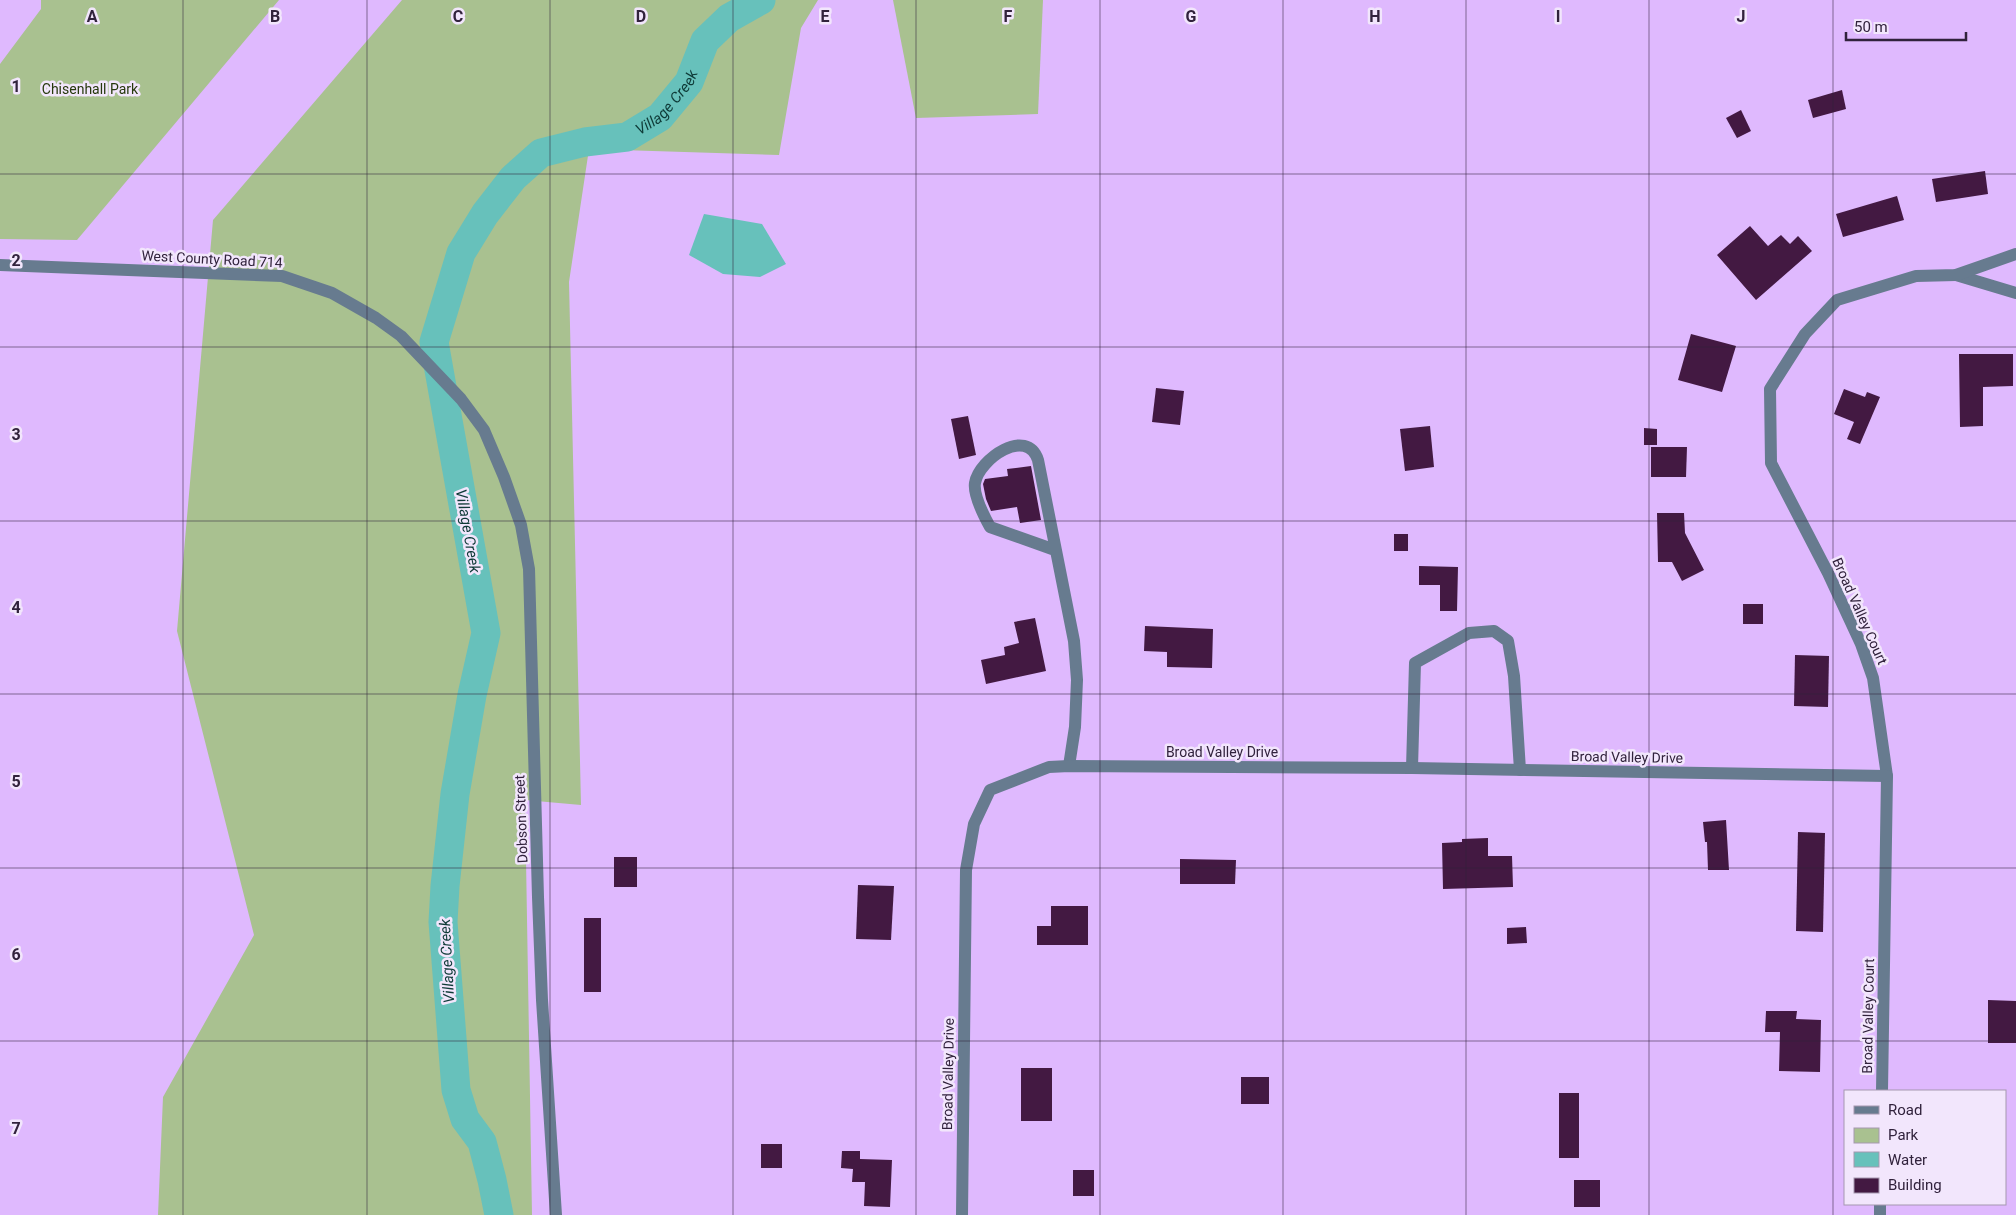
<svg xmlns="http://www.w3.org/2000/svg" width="2016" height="1215" font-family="Roboto,sans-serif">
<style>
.green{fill:#a9c190}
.water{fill:#67c1bb}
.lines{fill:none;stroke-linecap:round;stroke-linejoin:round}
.river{stroke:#67c1bb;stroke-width:29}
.building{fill:#431942}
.minor{stroke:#677b8f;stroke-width:12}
.grid{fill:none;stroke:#31223c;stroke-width:1;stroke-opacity:0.55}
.labels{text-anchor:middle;stroke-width:5;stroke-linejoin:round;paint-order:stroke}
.park-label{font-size:14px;fill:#26380c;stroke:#f2e6fc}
.street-label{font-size:14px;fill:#31223c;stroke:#f2e6fc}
.water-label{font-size:15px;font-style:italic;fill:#0e3a37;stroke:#f2e6fc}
.grid-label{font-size:16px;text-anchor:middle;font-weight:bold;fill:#31223c;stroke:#f2e6fc;stroke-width:5;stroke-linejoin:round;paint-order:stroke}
</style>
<rect width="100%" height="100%" fill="#dfb9fe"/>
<g class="green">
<path d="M41 0H279L77 240 0 239V64L41 9Z"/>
<path d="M402 0H818L801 28 779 155 589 149 569 282 581 805 525 800 532 1215H158L163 1097 254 935 177 631 213 220Z"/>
<path d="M893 0H1043L1038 114 916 118Z"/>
</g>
<path class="water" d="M704 214 762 224 786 264 760 277 723 274 689 255Z"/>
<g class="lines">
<path class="river" id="s1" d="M499 1215 492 1180 482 1142 465 1119 456 1090 443 922 445 886 455 794 472 695 486 633 434 342 461 253 485 214 513 178 541 153 585 142 627 137 660 117 689 82 705 41 729 18 761 0"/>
</g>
<g class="building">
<path d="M1842 90 1846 109 1813 118 1808 100Z"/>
<path d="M1741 110 1751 131 1737 138 1726 118Z"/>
<path d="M1985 171 1988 194 1936 202 1932 179Z"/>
<path d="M1897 196 1904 220 1843 237 1836 214Z"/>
<path d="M1750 226 1768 246 1781 235 1790 244 1798 236 1812 251 1756 300 1717 255Z"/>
<path d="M1691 334 1736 346 1722 392 1678 380Z"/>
<path d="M1959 354H2013V386L1983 387V426L1960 427Z"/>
<path d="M1156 388 1184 391 1180 425 1152 422Z"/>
<path d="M1844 389 1865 397 1867 392 1880 397 1860 444 1847 439 1854 422 1834 414Z"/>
<path d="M968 416 976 455 959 459 951 419Z"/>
<path d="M1430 426 1434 467 1405 471 1400 429Z"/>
<path d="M1644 428 1657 429V445H1644Z"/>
<path d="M1651 447H1687L1686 477H1651Z"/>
<path d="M1031 466 1041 520 1020 523 1017 507 991 511 986 499 983 484 985 479 1008 476 1007 469Z"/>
<path d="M1657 513H1684L1685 533 1704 570 1682 581 1672 562H1658Z"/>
<rect x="1394" y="534" width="14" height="17"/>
<path d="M1419 566 1458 567 1457 611H1440V585H1419Z"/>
<rect x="1743" y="604" width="20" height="20"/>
<path d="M1035 618 1046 671 986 684 981 660 1005 655 1004 647 1019 643 1014 622Z"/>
<path d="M1145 626 1213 629 1212 668 1167 667V652L1144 651Z"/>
<path d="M1795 655 1829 656 1828 707 1794 706Z"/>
<path d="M1726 820 1729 870H1708L1707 842H1705L1703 822Z"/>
<path d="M1798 832 1825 833 1823 932 1796 931Z"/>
<path d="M1488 838V856H1512L1513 887 1443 889 1442 843 1462 842V839Z"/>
<rect x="614" y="857" width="23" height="30"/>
<path d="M1180 859 1236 860 1235 884H1180Z"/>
<path d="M858 885 894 886 891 940 856 939Z"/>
<path d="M1051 906H1088V945H1037V926H1051Z"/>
<rect x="584" y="918" width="17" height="74"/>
<path d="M1526 927 1527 943 1507 944V928Z"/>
<path d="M1988 1000 2016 1001V1043H1988Z"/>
<path d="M1766 1011H1797L1796 1019 1821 1020 1820 1072 1779 1071 1780 1032H1765Z"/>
<rect x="1021" y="1068" width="31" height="53"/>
<rect x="1241" y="1077" width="28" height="27"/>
<rect x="1559" y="1093" width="20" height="65"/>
<rect x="761" y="1144" width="21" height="24"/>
<path d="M842 1151H860V1159L892 1160 890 1207 864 1206 865 1182H852L853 1169 841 1168Z"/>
<rect x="1073" y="1170" width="21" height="26"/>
<rect x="1574" y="1180" width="26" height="27"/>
</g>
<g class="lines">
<g class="minor">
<path d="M0 265 282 276 332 293 376 318 401 336 461 399 484 430 504 477 521 525 529 569 538 897 542 1000 556 1215"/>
<path d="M1956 275 2016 293"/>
<path d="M1055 550 990 527C984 516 973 495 975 483 979 459 1027 426 1038 460L1074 641 1077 680 1075 727 1069 766"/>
<path d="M1412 768 1415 663 1469 633 1494 631 1508 641 1514 676 1520 770"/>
<path d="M1882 1091 1887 776 1873 678 1861 644 1828 573 1771 463 1770 389 1805 334 1837 300 1916 276 1956 275 2016 254"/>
<path d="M962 1215 966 870 974 824 990 790 1049 767 1069 766 1412 768 1887 776"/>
<path d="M1880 1215V1204"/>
</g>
</g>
<path class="grid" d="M183 0V1215M367 0V1215M550 0V1215M733 0V1215M916 0V1215M1100 0V1215M1283 0V1215M1466 0V1215M1649 0V1215M1833 0V1215M0 174H2016M0 347H2016M0 521H2016M0 694H2016M0 868H2016M0 1041H2016"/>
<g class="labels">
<g class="park-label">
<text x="90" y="94">Chisenhall Park</text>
</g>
<g class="street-label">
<text transform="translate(212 259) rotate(3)" y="5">West County Road 714</text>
<text transform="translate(1860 611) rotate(66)" y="5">Broad Valley Court</text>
<text x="1222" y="757">Broad Valley Drive</text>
<text transform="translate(1627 757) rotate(1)" y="5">Broad Valley Drive</text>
<text transform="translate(521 819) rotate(-92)" y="5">Dobson Street</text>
<text transform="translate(1868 1016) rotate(-89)" y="5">Broad Valley Court</text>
<text transform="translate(948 1074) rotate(-89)" y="5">Broad Valley Drive</text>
</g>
<g class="water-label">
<text dy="5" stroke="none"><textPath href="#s1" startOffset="1254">Village Creek</textPath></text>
<text transform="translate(468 531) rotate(80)" y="5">Village Creek</text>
<text transform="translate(447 961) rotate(-93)" y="5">Village Creek</text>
</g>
</g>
<g class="grid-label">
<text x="92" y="22">A</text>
<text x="275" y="22">B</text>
<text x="458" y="22">C</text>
<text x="641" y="22">D</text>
<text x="825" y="22">E</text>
<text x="1008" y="22">F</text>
<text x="1191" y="22">G</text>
<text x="1375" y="22">H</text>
<text x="1558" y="22">I</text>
<text x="1741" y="22">J</text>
<text x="16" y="92">1</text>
<text x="16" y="266">2</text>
<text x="16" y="440">3</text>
<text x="16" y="613">4</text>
<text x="16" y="787">5</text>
<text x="16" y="960">6</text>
<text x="16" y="1134">7</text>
</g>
<rect x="1844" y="1090" width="162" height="115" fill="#f2e6fc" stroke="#a598af"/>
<rect x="1854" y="1106" width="25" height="8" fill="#677b8f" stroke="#a598af"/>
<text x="1888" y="1115" font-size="15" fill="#31223c">Road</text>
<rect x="1854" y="1128" width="25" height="15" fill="#a9c190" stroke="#a598af"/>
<text x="1888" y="1140" font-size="15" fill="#31223c">Park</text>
<rect x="1854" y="1152" width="25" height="15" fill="#67c1bb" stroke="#a598af"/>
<text x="1888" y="1165" font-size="15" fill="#31223c">Water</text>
<rect x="1854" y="1178" width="25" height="15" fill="#431942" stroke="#a598af"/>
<text x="1888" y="1190" font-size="15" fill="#31223c">Building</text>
<path d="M1846 32v8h120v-8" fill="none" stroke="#31223c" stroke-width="2.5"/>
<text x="1854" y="32" font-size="15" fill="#31223c" stroke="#f2e6fc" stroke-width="4" paint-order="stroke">50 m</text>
</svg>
